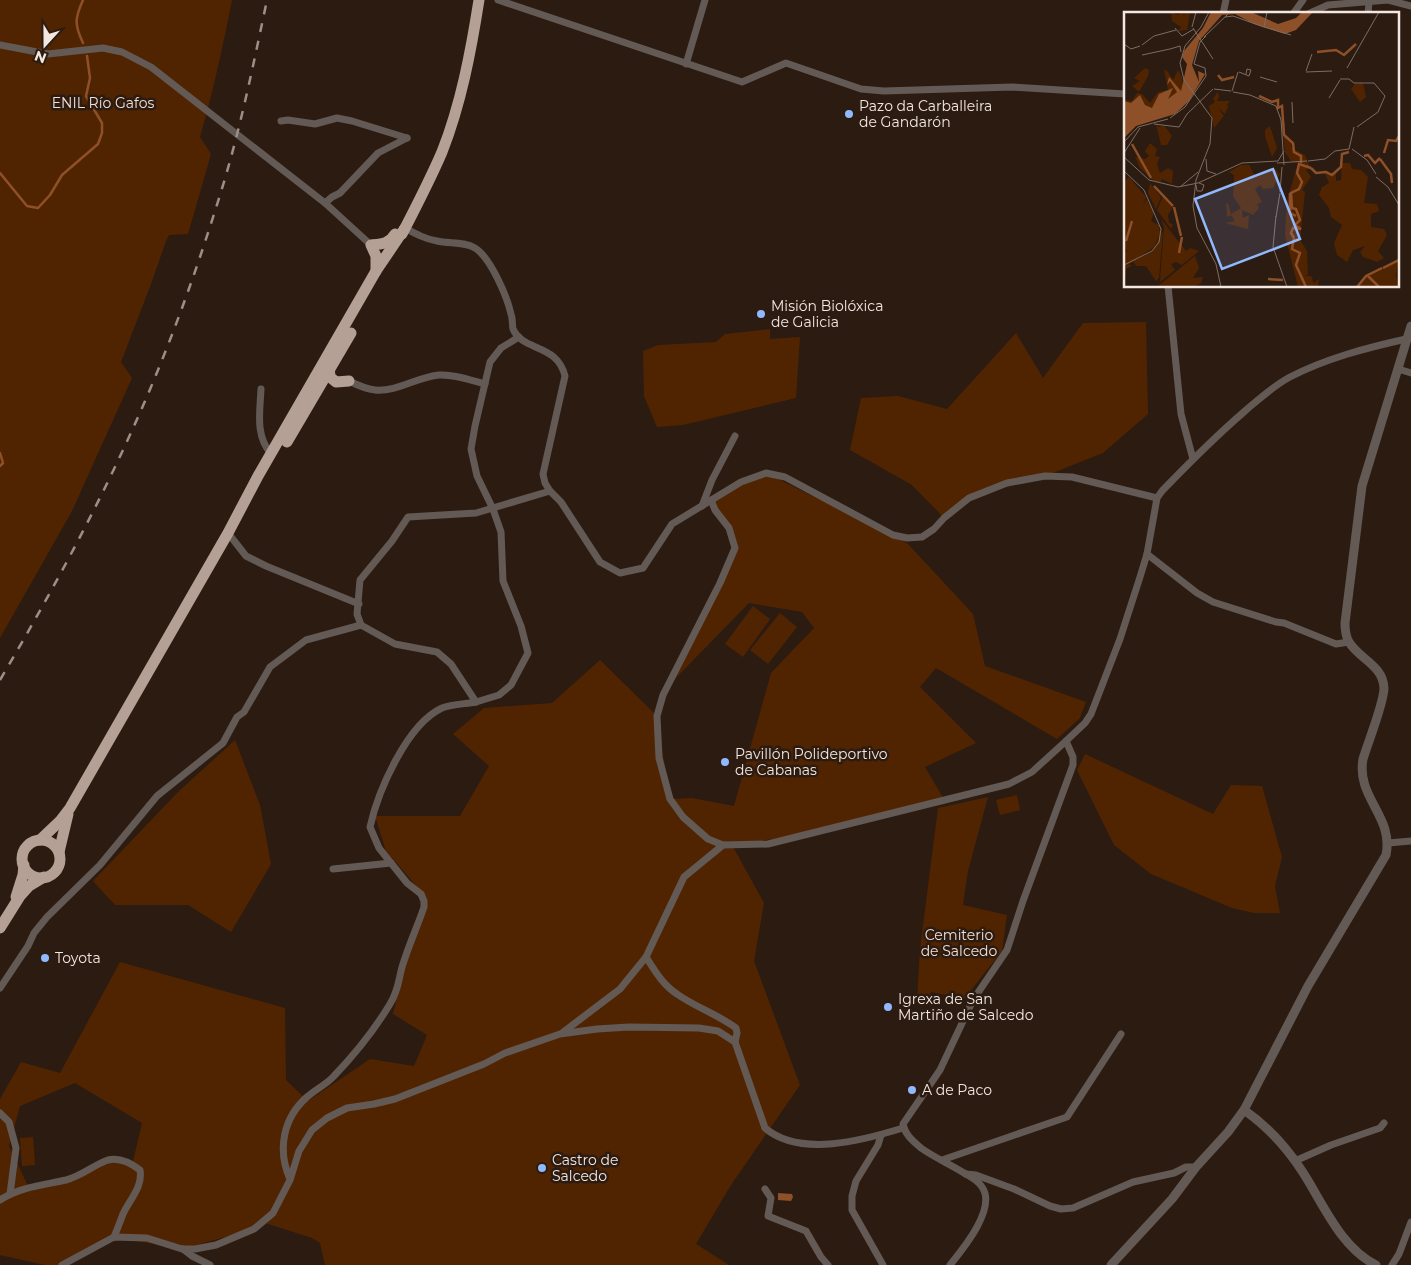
<svg xmlns="http://www.w3.org/2000/svg" width="1411" height="1265" font-family="Montserrat,sans-serif">
<style>
.green{fill:#512401;fill-rule:evenodd}
.water{fill:#8e5028}
.lines{fill:none;stroke-linecap:round;stroke-linejoin:round}
.stream{stroke:#8e5028;stroke-width:2.5}
.minor{stroke:#635a55;stroke-width:7}
.tertiary{stroke:#635a55;stroke-width:9}
.trunk{stroke:#b4a094;stroke-width:11}
.rail{stroke:#9d8f87;stroke-width:2.5;stroke-dasharray:9 9;stroke-linecap:butt}
.poi-dot{fill:#91b8fd;stroke:#2c1b11;stroke-width:2}
.labels{text-anchor:middle;stroke-width:5;stroke-linejoin:round;paint-order:stroke}
.park-label{font-size:14px;fill:#f2dfd4;stroke:#2c1b11}
.poi-label{font-size:14px;fill:#f3e7e1;stroke:#2c1b11;text-anchor:start}
.inset-river{fill:none;stroke:#8e5028;stroke-width:2.5}
.inset-road{fill:none;stroke:#7c6d64;stroke-width:1}
.view{fill:#91b8fd;fill-opacity:0.15;stroke:#91b8fd;stroke-width:2.5}
.inset-edge{fill:none;stroke:#f3e7e1;stroke-width:2.5}
</style>
<rect width="100%" height="100%" fill="#2c1b11"/>
<g class="green">
<path d="M0 0H232C223 46 213 92 200 137L211 154 188 234 169 235 166 241 151 284 121 362 132 378 72 511 0 638Z"/>
<path d="M1146 322 1148 414 1103 453 1045 476 1007 483 969 498 944 518 912 485 850 450 861 398 898 396 947 409 1016 333 1043 378 1083 323Z"/>
<path d="M770 329V339L800 337 796 398 683 425 657 427 644 396 643 351 658 345 716 342 725 334Z"/>
<path d="M766 473 810 495 853 513 908 544 973 614 985 666 1086 702 1080 718 1057 739 936 668 920 687 976 743 925 767 945 801 818 832 732 845 764 903 754 961 800 1085 731 1185 696 1244 729 1265H325L320 1243 312 1238 265 1223 254 1229 182 1249 114 1237 62 1265H45L0 1255V1099L21 1062 60 1073 120 962 285 1008 286 1080 308 1101 370 1059 414 1066 427 1035 393 1014 405 963 427 898 386 851 375 816H460L489 766 453 734 484 708 552 703 600 660 657 716 670 799 692 798 734 806 771 673 814 628 802 612 749 603 669 685 735 548 711 500ZM75 1083 142 1123 132 1166 108 1160 66 1180 29 1188 9 1146 20 1106Z"/>
<path d="M753 606 770 619 743 657 725 644Z"/>
<path d="M780 613 797 627 768 664 750 650Z"/>
<path d="M235 740 260 805 271 864 231 932 188 905H115L93 881 177 793Z"/>
<path d="M1085 754 1213 814 1231 785 1262 786 1282 857 1275 886 1280 913H1254L1232 908 1151 874 1114 845 1077 770Z"/>
<path d="M1017 795 1020 810 1000 815 996 800Z"/>
<path d="M988 797 968 871 963 905 1007 915 1002 951 964 999 931 992 928 1004 917 1000 920 949 938 808Z"/>
<path d="M33 1137 35 1165 22 1166 20 1138Z"/>
</g>
<path class="water" d="M778 1193 792 1194 793 1197 791 1201 778 1200Z"/>
<g class="lines">
<g class="stream">
<path d="M83 43C74 24 75 18 83 0"/>
<path d="M0 173 27 206 38 208 50 195 62 175 98 144 102 133V123L86 96 90 78 87 56"/>
<path d="M0 453 3 463 0 466"/>
</g>
<g class="minor">
<path d="M498 0 742 82 786 63 861 89 884 91 1012 87 1125 94"/>
<path d="M1223 14 1226 0"/>
<path d="M1293 14 1303 0"/>
<path d="M1308 14 1328 5 1388 0 1411 6"/>
<path d="M1368 14 1369 2"/>
<path d="M0 45 48 54 103 48 122 52 151 67 325 203 371 245"/>
<path d="M686 64 705 0"/>
<path d="M281 121 288 120 315 124 337 118 352 121 407 138"/>
<path d="M325 203 332 197 340 193 378 153 407 138"/>
<path d="M405 228C416 234 425 239 437 241 449 244 464 241 475 248 490 257 507 296 511 314 513 319 512 325 513 329 523 352 557 343 565 376L543 474 545 483 550 491 561 502 600 562 620 573 643 568 672 524 741 482 766 473 785 477 893 535 907 538 922 537 934 529 944 518 969 498 1007 483 1045 476 1072 477 1157 498"/>
<path d="M1168 286 1181 414 1193 459"/>
<path d="M519 337 501 348 490 362 475 426 471 449 477 476 493 509 501 532 503 581 521 626 528 653 511 685 499 695 476 702 451 664 437 652 395 644 361 625 357 614 360 580 392 541 408 517 476 513 550 491"/>
<path d="M1398 369 1411 373"/>
<path d="M349 381C357 385 366 389 375 390 397 392 417 377 439 375 454 374 470 380 485 384"/>
<path d="M261 389C260 412 255 435 271 454"/>
<path d="M711 500 715 510 729 528 735 548 720 583 663 695 657 716 659 758 670 799 683 817 708 839 723 845"/>
<path d="M702 506 712 480 735 436"/>
<path d="M228 533 246 556 266 566 359 604"/>
<path d="M1147 554 1197 593 1213 602 1276 622 1284 623 1336 644 1349 642"/>
<path d="M1388 843 1411 841"/>
<path d="M333 869 391 863"/>
<path d="M0 988 28 946 34 933 47 917 100 865 157 796 223 743 237 717 244 712 270 667 306 640 361 625"/>
<path d="M562 1033 620 989 646 957"/>
<path d="M735 1042 737 1033 736 1028C717 1014 695 1007 677 994 663 985 655 971 646 957L684 877 723 845 768 844 1009 784 1032 772 1066 741"/>
<path d="M0 1113 9 1122 16 1148 10 1194"/>
<path d="M881 1135 878 1145 856 1181 852 1196V1210L883 1265"/>
<path d="M942 1160 1067 1117 1121 1034"/>
<path d="M1295 1161 1331 1145 1380 1128 1384 1123"/>
<path d="M966 1174 976 1175 1014 1189 1050 1206 1061 1209 1073 1208 1133 1182 1174 1173 1186 1167H1196"/>
<path d="M290 1179C277 1150 283 1118 307 1097 316 1089 327 1084 334 1076 355 1054 375 1029 390 1004 400 988 398 977 404 961 410 942 418 925 424 907V901L421 894 407 883 379 848 370 827C378 791 407 724 442 708 452 704 466 704 476 702"/>
<path d="M765 1189 771 1198 768 1216 806 1231 821 1257 828 1265"/>
<path d="M0 1200C20 1187 43 1185 66 1180 82 1176 95 1164 108 1160 120 1157 131 1163 140 1170 143 1187 130 1199 123 1214 120 1222 117 1230 114 1237"/>
<path d="M183 1249 192 1256 210 1265"/>
<path d="M62 1265 114 1237 147 1238 182 1249H195L216 1245 254 1229 273 1213 290 1180 299 1151 312 1130 327 1118 347 1108 374 1104 395 1099 484 1064 505 1053 560 1034 597 1029 629 1027 699 1028 718 1031 735 1042 765 1128C800 1158 864 1140 903 1128"/>
<path d="M950 1265C963 1249 997 1208 982 1187 979 1182 970 1176 964 1173 950 1164 935 1158 921 1148 913 1141 905 1135 903 1124L940 1070 973 1000 1007 950 1023 901 1073 765V757L1066 741 1085 723 1091 714 1120 639 1140 577 1147 554 1157 498 1162 491C1189 463 1216 436 1245 411 1259 399 1273 386 1290 377 1327 358 1366 348 1406 339"/>
<path d="M1392 1265 1399 1254 1411 1222"/>
</g>
<g class="tertiary">
<path d="M1244 1110C1267 1126 1287 1148 1302 1171 1323 1203 1340 1247 1376 1265"/>
<path d="M1111 1265 1172 1199 1196 1167 1228 1132 1244 1110 1308 986 1386 855C1394 816 1356 798 1363 759 1368 742 1384 703 1384 688 1383 665 1359 659 1349 642 1346 637 1345 630 1345 623L1362 486 1411 326"/>
</g>
<g class="trunk">
<path d="M402 234C416 207 430 180 442 152 461 104 471 51 479 0"/>
<path d="M376 271V256L371 245C382 244 389 244 395 234"/>
<path d="M329 366 330 377 336 382 349 381"/>
<path d="M287 442 351 333"/>
<path d="M40 840 60 821 70 808 228 533 258 476 376 271 405 228"/>
<circle cx="41" cy="859" r="19"/>
<path d="M59 852 68 814"/>
<path d="M16 897 23 875 24 865"/>
<path d="M0 928 20 896 29 886 44 877"/>
</g>
<path class="rail" d="M0 680C56 585 108 489 151 387 177 325 200 260 220 195 240 131 253 66 267 0"/>
</g>
<g class="poi-dot">
<circle cx="849" cy="114" r="5"/>
<circle cx="761" cy="314" r="5"/>
<circle cx="725" cy="762" r="5"/>
<circle cx="45" cy="958" r="5"/>
<circle cx="888" cy="1007" r="5"/>
<circle cx="912" cy="1090" r="5"/>
<circle cx="542" cy="1168" r="5"/>
</g>
<g class="labels">
<g class="park-label">
<text x="103" y="108">ENIL Río Gafos</text>
<text x="959" y="940">Cemiterio<tspan x="959" dy="16">de Salcedo</tspan></text>
</g>
<g class="poi-label">
<text x="859" y="111">Pazo da Carballeira<tspan x="859" dy="16">de Gandarón</tspan></text>
<text x="771" y="311">Misión Biolóxica<tspan x="771" dy="16">de Galicia</tspan></text>
<text x="735" y="759">Pavillón Polideportivo<tspan x="735" dy="16">de Cabanas</tspan></text>
<text x="55" y="963">Toyota</text>
<text x="898" y="1004">Igrexa de San<tspan x="898" dy="16">Martiño de Salcedo</tspan></text>
<text x="922" y="1095">A de Paco</text>
<text x="552" y="1165">Castro de<tspan x="552" dy="16">Salcedo</tspan></text>
</g>
</g>
<g transform="translate(1124 12)">
<rect width="275" height="275" fill="#2c1b11"/>
<path d="M47 0 54 3 59 0 60 5 61 0H66L63 18 54 19 57 15 48 9ZM21 56 25 58 24 64 15 80 8 74 16 69 10 66ZM40 57 44 60 49 68 54 58 58 65 59 83 0 108V88L8 89 13 81 18 82 26 91 34 80 44 78ZM239 71 242 85 236 90 227 77 231 72ZM94 79 95 85 93 89H106L102 94 105 93 101 102 94 96 100 104 90 116 85 94 91 90 89 87ZM161 111V122L168 130 167 136 170 133 169 137 181 143 186 155 182 158 187 165 178 178 181 180 176 228 183 239 184 263 180 264H187L190 271 195 267 194 275H174L161 223 163 189 174 151 167 149 161 140 158 112ZM32 112 35 115 40 113 48 124 43 133H37ZM146 114 153 136 148 145 141 124V118ZM26 131 33 137 31 144 36 145 33 152 36 161 44 156 49 159 48 172 38 167 36 171 30 169 16 156 11 145 21 147 25 144 21 139ZM218 151H226L228 157 237 158 244 165 240 191 253 192 255 199 247 202V215L260 217 263 223 254 239 260 246 253 250 239 245 236 240 241 234 229 238 223 250 213 243 210 231 218 213 207 205 205 196 195 183 198 175 205 171 201 162 212 160V169L217 168ZM117 153H125L132 165 151 157 156 162 149 176 139 177 136 173 131 177 138 190 133 192 135 196 129 203 118 198 119 206 125 203 124 217 101 211 111 209 107 203 103 205V204L102 192 104 191 107 202 117 196 109 184 110 163 105 160ZM5 165 22 185 18 197 22 187 30 200 27 209 35 213 36 222 30 235 4 253H9L2 257 0 275V241L3 239 0 236V170ZM26 171 37 185 32 197 24 181ZM39 184 49 195 44 203 45 211 49 212 47 217 33 198ZM37 207 62 239 66 236 75 239 58 253 52 250 47 252 51 258 36 270 40 215ZM39 219 35 266 32 269 22 254H12L9 249 28 240ZM71 244 75 256 69 266 79 265 77 271 69 275H33ZM275 246 272 263 275 275H233L243 263Z" fill="#512401"/>
<path d="M87 0H127L154 12 172 6 178 0H189L172 18 161 22 130 12 111 2 98 3 75 29 68 53 75 70 74 59 81 62 65 89 51 102 12 114 0 126V89L7 91 16 83 21 93 28 96 35 82 49 76 44 87 53 80 46 69 43 73 45 65 57 79 63 52 58 45 60 39 79 16Z" fill="#8e5028"/>
<path class="inset-river" d="M193 40 212 38 220 43 232 32M94 63 98 68 110 65M135 84 148 90 154 88V96L158 94 160 123 169 131 170 140 177 144V151M8 132 27 166M260 141 264 128 272 129 275 124M240 144 244 143 251 151 256 146M256 147 267 162 268 171M187 156 192 161 202 160 208 163 217 155 218 142 225 140M30 174 49 194M166 181V201L172 204M50 195 57 224M170 226 167 221 169 216 177 217 171 213 176 208 172 197 168 196 167 181 175 177 178 170 173 161 175 152 187 156M170 226 168 237 176 241 172 253 182 275M2 229 8 209M55 241 58 225M259 256 275 248M243 263 255 275M144 267 159 268M233 275 242 264 258 256"/>
<path class="inset-road" d="M85 0 77 15 61 34 56 51 60 68 88 106 86 132 72 168 69 194 73 216 92 252 97 275M101 5 109 4 140 15M68 15 72 0M140 15 167 23M140 15 143 0M51 16 58 24 70 17M69 16 89 47M80 25 104 2M0 32 7 37 16 34M18 33 30 24 52 18M46 37 56 34 57 40M18 43 46 37M223 56 255 0M182 59 188 42M115 60 125 64 127 58 123 57 122 62M182 60 208 59M136 65 153 70M216 67H225L230 71H250L261 84M90 77 107 79M108 79 114 60M109 80 126 83M126 83 152 94 157 108 160 153M205 86 216 68M168 90 169 111M46 106 61 95 82 64 81 56 70 52 76 30 82 24M30 112 55 115 63 102 89 77M233 115 254 100 261 84M0 130 14 115 44 107M225 137 230 115M228 137 243 148 252 162M0 141 16 116M0 145 25 168 54 175 74 171 118 151 154 149 160 139M82 147 83 159 92 162M184 149 201 147 211 139 225 137M153 151 183 149M0 159 20 178 37 217 35 230 28 239 0 253M252 165 264 175 275 193M72 173 73 179H78L80 173 75 171M56 175 74 160M156 180 158 155M152 204 149 235 163 275M152 205 156 181"/>
<path class="view" d="M149 157 176 227 98 257 71 187Z"/>
<rect width="275" height="275" class="inset-edge"/>
</g>
<g transform="translate(45 45) rotate(201)" stroke="#2c1b11" stroke-width="4" paint-order="stroke">
<path d="M0-4L9 19L0 12L-9 19Z" fill="#f3e7e1"/>
<text y="-8" font-size="14" font-weight="bold" text-anchor="middle" fill="#f3e7e1">N</text>
</g>
</svg>
